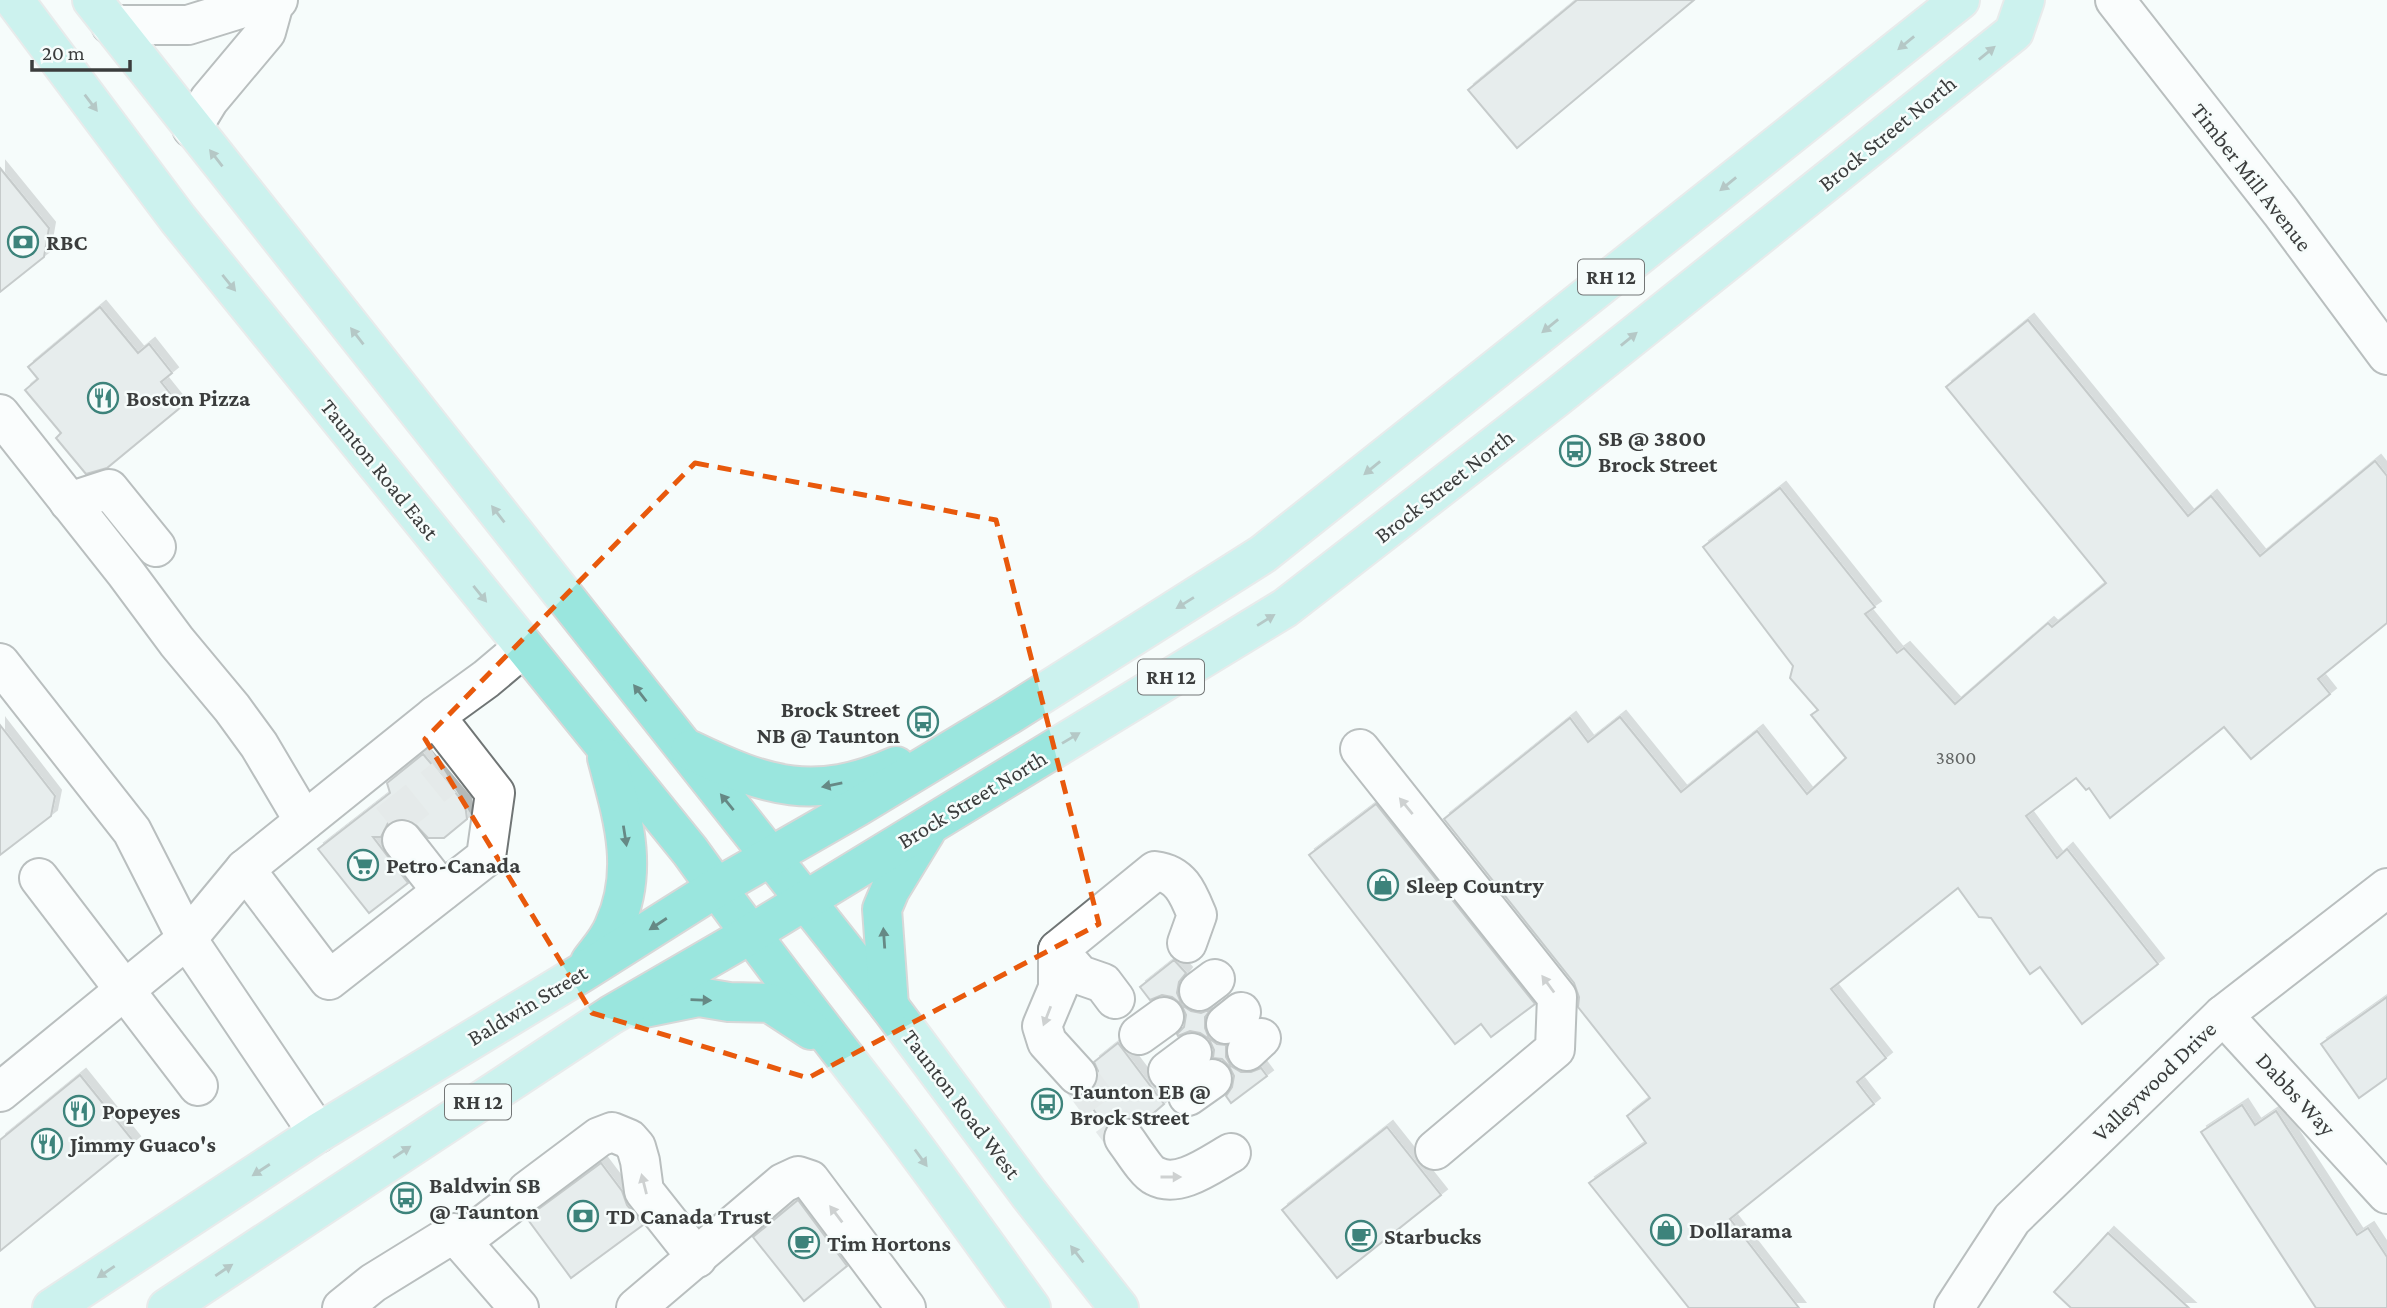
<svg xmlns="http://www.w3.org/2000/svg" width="2387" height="1308" font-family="'Crimson Pro',serif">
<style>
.building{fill:#d6dcdb;stroke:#8c9191;stroke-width:2;filter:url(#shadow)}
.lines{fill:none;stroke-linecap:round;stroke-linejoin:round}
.minor-tunnel{stroke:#d1d6d5;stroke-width:38;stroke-dasharray:38 19;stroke-linecap:butt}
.minor-casing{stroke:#707575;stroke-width:42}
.major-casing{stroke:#d8d8d8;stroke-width:42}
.minor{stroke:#fff;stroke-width:38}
.major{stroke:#9ae6de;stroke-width:38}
.oneway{fill:#668985}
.oneway2{fill:#9d9e9e}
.marked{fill:none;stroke:#e8590c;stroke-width:5;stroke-dasharray:14 9;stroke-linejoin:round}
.labels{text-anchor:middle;stroke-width:5;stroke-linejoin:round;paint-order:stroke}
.number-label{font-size:19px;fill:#626564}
.shield{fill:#f6fcfb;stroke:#737676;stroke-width:2}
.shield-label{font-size:21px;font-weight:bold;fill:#3b3d3d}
.street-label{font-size:23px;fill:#3b3d3d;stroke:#f6fcfb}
.poi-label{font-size:23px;font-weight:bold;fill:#3b3d3d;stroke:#f6fcfb;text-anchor:start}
</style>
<defs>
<filter id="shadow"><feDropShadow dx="6" dy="-6" stdDeviation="0" flood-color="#0004"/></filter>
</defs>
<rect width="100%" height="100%" fill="#f6fcfb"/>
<g class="building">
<path d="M1577 0H1694L1517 148 1468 90Z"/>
<path d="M0 168 49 228 44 257 0 292Z"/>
<path d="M100 307 138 353 149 344 172 373 161 382 181 407 107 468 86 474 56 438 61 433 25 390 38 379 28 367Z"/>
<path d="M2028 320 2188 516 2211 496 2260 556 2375 461 2387 476V623L2318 679 2330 694 2251 759 2224 727 2110 818 2089 788 2086 790 2076 778 2026 816 2057 858 2067 849 2158 964 2082 1024 2040 967 2030 974 1991 918 1979 917 1958 888 1831 989 1886 1058 1857 1082 1874 1104 1730 1219 1799 1308H1689L1589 1183 1646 1143 1627 1116 1650 1098 1578 1007 1579 997 1574 983 1444 819 1570 718 1588 742 1620 717 1681 792 1757 731 1807 794 1846 758 1811 715 1818 710 1790 678 1793 666 1703 547 1780 488 1875 607 1865 614 1897 653 1904 648 1955 704 2048 623 2052 627 2106 583 1946 387Z"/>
<path d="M0 725 55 796 51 816 0 855Z"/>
<path d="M423 754 465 804 467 819 444 838H428L411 820 400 818 388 823 381 837H373L408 883 369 913 318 849 390 793 387 783Z"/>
<path d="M1376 804 1535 1004 1491 1037 1481 1024 1455 1044 1309 855Z"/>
<path d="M1174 960 1186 973 1179 982 1177 993 1182 1005 1191 1011 1201 1013 1211 1009 1205 1017V1028L1209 1038 1217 1044 1226 1045V1057L1231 1066 1241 1072H1251L1261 1068 1267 1076 1231 1103 1226 1096 1232 1087 1234 1076 1229 1066 1222 1059 1213 1058 1214 1050 1209 1039 1200 1033 1190 1031 1178 1036 1177 1034 1184 1027 1186 1015 1181 1004 1172 997 1162 995 1150 1000 1140 987Z"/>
<path d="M2387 997V1078L2359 1098 2321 1044Z"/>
<path d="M1118 1043 1164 1104 1141 1124 1132 1118 1122 1116 1112 1120 1106 1126 1083 1096 1092 1091 1098 1082V1071L1094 1062Z"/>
<path d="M80 1075 134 1142 0 1251V1140Z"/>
<path d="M2242 1105 2255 1125 2276 1111 2357 1235 2368 1228 2387 1257V1308H2316L2201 1132Z"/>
<path d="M1387 1127 1441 1195 1337 1278 1282 1210Z"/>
<path d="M601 1163 622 1191 627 1205 643 1225 571 1278 526 1217 529 1213 540 1208Z"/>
<path d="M798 1200 847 1266 804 1301 753 1237Z"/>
<path d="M2108 1233 2189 1308H2071L2054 1292Z"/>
</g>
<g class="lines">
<g class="minor-tunnel">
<path d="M388 823 444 778"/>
<path d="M1077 1075 1124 1138"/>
</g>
<g class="minor-casing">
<g id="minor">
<path d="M2115 0 2281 212 2387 355"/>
<path d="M111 25H188L246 7 274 3 278 0"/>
<path d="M192 128 209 100 266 32 274 3"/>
<path d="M0 414 125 572 177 642 232 708 259 745 304 821"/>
<path d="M69 502 109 489 156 547"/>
<path d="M0 663 132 831 187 939 318 1133"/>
<path d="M1360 749 1557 997 1555 1049 1435 1150"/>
<path d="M402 840 442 891"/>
<path d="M245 869 329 980 486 857 495 793 435 716 486 679 524 647"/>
<path d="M39 878 198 1086"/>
<path d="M1058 950V988L1042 1026 1047 1042 1077 1075"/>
<path d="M1199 991 1215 979"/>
<path d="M1115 999 1103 983 1080 975 1058 950 1155 871C1181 874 1188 893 1197 915L1187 943"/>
<path d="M2223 1015 2387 1194"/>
<path d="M1226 1024 1241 1012"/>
<path d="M1139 1035 1164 1017"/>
<path d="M1247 1051 1261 1038"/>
<path d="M1168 1071 1192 1053"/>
<path d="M0 1092 187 939 245 869 435 716"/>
<path d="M1188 1096 1212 1079"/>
<path d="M1124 1138C1131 1147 1146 1172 1155 1176 1179 1189 1211 1164 1231 1153"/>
<path d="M527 1191 599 1137 612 1132 629 1139 636 1147 640 1161 644 1191 697 1258"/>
<path d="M461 1242 508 1206"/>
<path d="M342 1308 373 1283 454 1233 519 1308"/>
<path d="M636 1308 783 1183 798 1176 810 1180 906 1308"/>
<path d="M1954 1308 2012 1219 2223 1015 2387 888"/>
</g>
</g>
<g class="major-casing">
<g id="major">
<path d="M14 0 178 219 690 851C751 936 815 1019 880 1102 932 1169 981 1239 1031 1308"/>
<path d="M92 0 889 1006 1029 1194 1119 1308"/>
<path d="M690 750C767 787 815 802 896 766"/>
<path d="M590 962C598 951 609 939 614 926 640 869 622 815 607 758"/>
<path d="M889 1006 882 909 890 890 926 831"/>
<path d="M640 1009 699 997 729 1002 770 1003 811 1030"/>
<path d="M52 1308 318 1133 583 972 716 888 857 807 1009 715 1263 554 1960 0"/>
<path d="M167 1308 611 1015 749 935 1285 608 1557 397 2014 32 2025 0"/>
</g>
</g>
<use href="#minor" class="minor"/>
<use href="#major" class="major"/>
</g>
<defs><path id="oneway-solid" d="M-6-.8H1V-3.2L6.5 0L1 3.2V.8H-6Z" transform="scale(1.75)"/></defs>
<g class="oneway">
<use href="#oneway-solid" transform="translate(1906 43) rotate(141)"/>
<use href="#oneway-solid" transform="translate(1987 53) rotate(-39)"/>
<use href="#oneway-solid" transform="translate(91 103) rotate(53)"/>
<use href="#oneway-solid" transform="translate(216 158) rotate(-128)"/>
<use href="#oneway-solid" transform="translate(1728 184) rotate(141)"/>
<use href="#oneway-solid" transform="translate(229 283) rotate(51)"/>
<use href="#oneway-solid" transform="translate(1550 326) rotate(141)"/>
<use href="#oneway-solid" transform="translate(357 336) rotate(-128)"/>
<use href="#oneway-solid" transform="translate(1629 339) rotate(-39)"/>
<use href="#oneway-solid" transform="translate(1372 468) rotate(141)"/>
<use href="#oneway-solid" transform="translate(498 514) rotate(-128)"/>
<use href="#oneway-solid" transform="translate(480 594) rotate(51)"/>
<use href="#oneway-solid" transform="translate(1185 603) rotate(148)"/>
<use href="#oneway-solid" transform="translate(1266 620) rotate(-32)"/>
<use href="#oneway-solid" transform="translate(640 693) rotate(-128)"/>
<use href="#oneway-solid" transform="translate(1071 738) rotate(-31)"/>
<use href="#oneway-solid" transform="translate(832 785) rotate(169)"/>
<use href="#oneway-solid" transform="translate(727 802) rotate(-129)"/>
<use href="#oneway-solid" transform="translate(625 836) rotate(81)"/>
<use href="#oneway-solid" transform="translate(658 924) rotate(147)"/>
<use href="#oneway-solid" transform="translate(884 938) rotate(-94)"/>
<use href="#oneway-solid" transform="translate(701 1000) rotate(2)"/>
<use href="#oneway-solid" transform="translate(402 1152) rotate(-33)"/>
<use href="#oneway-solid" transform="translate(921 1158) rotate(54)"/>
<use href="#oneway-solid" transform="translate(261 1170) rotate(147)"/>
<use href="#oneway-solid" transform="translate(1077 1254) rotate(-128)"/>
<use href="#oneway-solid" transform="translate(224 1270) rotate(-34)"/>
<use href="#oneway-solid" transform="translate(106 1272) rotate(146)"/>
</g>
<g class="oneway2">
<use href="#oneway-solid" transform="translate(1406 806) rotate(-129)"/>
<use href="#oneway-solid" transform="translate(1548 984) rotate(-126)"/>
<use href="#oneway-solid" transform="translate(1047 1016) rotate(111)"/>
<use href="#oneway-solid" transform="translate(1171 1177)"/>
<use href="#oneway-solid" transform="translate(644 1184) rotate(-104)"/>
<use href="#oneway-solid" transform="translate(836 1214) rotate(-127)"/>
</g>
<path d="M0 0H2387V1308H0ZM695 463 996 520 1099 924 808 1078 592 1013 425 739Z" fill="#f6fcfb" fill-opacity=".55" fill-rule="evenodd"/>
<path class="marked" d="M695 463 996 520 1099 924 808 1078 592 1013 425 739Z"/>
<defs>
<g id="bank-ring" transform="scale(1.575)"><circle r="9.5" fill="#f6fcfb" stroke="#3d837b" stroke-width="1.5"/><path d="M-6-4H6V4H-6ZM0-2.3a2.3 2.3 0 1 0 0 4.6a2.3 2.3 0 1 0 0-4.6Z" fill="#3d837b"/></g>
<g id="restaurant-ring" transform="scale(1.575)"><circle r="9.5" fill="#f6fcfb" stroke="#3d837b" stroke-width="1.5"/><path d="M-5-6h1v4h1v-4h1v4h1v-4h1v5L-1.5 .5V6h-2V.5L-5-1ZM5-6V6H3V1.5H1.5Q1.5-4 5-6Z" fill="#3d837b"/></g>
<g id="bus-ring" transform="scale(1.575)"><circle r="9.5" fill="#f6fcfb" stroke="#3d837b" stroke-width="1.5"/><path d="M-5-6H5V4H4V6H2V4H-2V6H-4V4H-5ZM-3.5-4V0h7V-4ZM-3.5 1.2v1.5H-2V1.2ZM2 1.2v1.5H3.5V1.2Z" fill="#3d837b"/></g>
<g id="supermarket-ring" transform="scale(1.575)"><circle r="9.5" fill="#f6fcfb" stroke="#3d837b" stroke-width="1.5"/><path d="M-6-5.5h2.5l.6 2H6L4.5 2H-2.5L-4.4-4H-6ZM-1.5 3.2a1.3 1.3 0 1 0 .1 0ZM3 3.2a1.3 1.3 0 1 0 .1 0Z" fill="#3d837b"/></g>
<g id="shop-ring" transform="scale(1.575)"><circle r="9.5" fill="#f6fcfb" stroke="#3d837b" stroke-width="1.5"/><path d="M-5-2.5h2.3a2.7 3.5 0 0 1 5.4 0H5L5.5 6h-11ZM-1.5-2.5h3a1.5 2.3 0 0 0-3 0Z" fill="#3d837b"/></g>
<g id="cafe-ring" transform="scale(1.575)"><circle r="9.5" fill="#f6fcfb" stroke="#3d837b" stroke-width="1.5"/><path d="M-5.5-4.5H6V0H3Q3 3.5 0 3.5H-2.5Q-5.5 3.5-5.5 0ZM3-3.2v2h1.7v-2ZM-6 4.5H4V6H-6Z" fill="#3d837b"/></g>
</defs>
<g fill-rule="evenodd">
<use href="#bank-ring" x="23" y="242"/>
<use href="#restaurant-ring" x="103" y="398"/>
<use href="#bus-ring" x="1575" y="451"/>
<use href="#bus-ring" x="923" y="722"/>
<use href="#supermarket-ring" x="363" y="865"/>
<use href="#shop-ring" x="1383" y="885"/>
<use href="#bus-ring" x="1047" y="1104"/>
<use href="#restaurant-ring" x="79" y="1111"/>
<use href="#restaurant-ring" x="47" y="1144"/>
<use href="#bus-ring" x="406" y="1198"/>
<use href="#bank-ring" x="583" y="1216"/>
<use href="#shop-ring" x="1666" y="1230"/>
<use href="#cafe-ring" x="1361" y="1236"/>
<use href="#cafe-ring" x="804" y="1243"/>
</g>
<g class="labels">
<g class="number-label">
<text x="1956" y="764">3800</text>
</g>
<g class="shield">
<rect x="1578" y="259.5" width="66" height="35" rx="5"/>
<rect x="1138" y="659.5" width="66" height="35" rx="5"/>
<rect x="445" y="1084.5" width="66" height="35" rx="5"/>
</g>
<g class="shield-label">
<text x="1611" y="284">RH 12</text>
<text x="1171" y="684">RH 12</text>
<text x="478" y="1109">RH 12</text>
</g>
<g class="street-label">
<text transform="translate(1887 133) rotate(-39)" y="8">Brock Street North</text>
<text transform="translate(2252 177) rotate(52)" y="8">Timber Mill Avenue</text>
<text transform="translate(380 469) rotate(51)" y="8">Taunton Road East</text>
<text transform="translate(1444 486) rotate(-38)" y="8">Brock Street North</text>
<text transform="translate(972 799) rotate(-31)" y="8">Brock Street North</text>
<text transform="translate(527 1005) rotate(-31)" y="8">Baldwin Street</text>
<text transform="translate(2154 1081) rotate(-44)" y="8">Valleywood Drive</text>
<text transform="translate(2296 1094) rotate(47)" y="8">Dabbs Way</text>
<text transform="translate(962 1104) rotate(53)" y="8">Taunton Road West</text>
</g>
<g class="poi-label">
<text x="46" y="250">RBC</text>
<text x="126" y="406">Boston Pizza</text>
<text x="1598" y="446">SB @ 3800<tspan x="1598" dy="26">Brock Street</tspan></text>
<text x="900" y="717" text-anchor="end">Brock Street<tspan x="900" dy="26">NB @ Taunton</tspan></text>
<text x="386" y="873">Petro-Canada</text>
<text x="1406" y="893">Sleep Country</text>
<text x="1070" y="1099">Taunton EB @<tspan x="1070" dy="26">Brock Street</tspan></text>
<text x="102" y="1119">Popeyes</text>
<text x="70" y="1152">Jimmy Guaco's</text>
<text x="429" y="1193">Baldwin SB<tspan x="429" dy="26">@ Taunton</tspan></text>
<text x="606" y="1224">TD Canada Trust</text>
<text x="1689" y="1238">Dollarama</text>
<text x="1384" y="1244">Starbucks</text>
<text x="827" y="1251">Tim Hortons</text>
</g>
</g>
<path d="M32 60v10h98v-10" fill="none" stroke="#3b3d3d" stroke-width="3.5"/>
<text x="42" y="60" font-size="21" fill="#3b3d3d" stroke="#f6fcfb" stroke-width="5" paint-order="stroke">20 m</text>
</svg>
